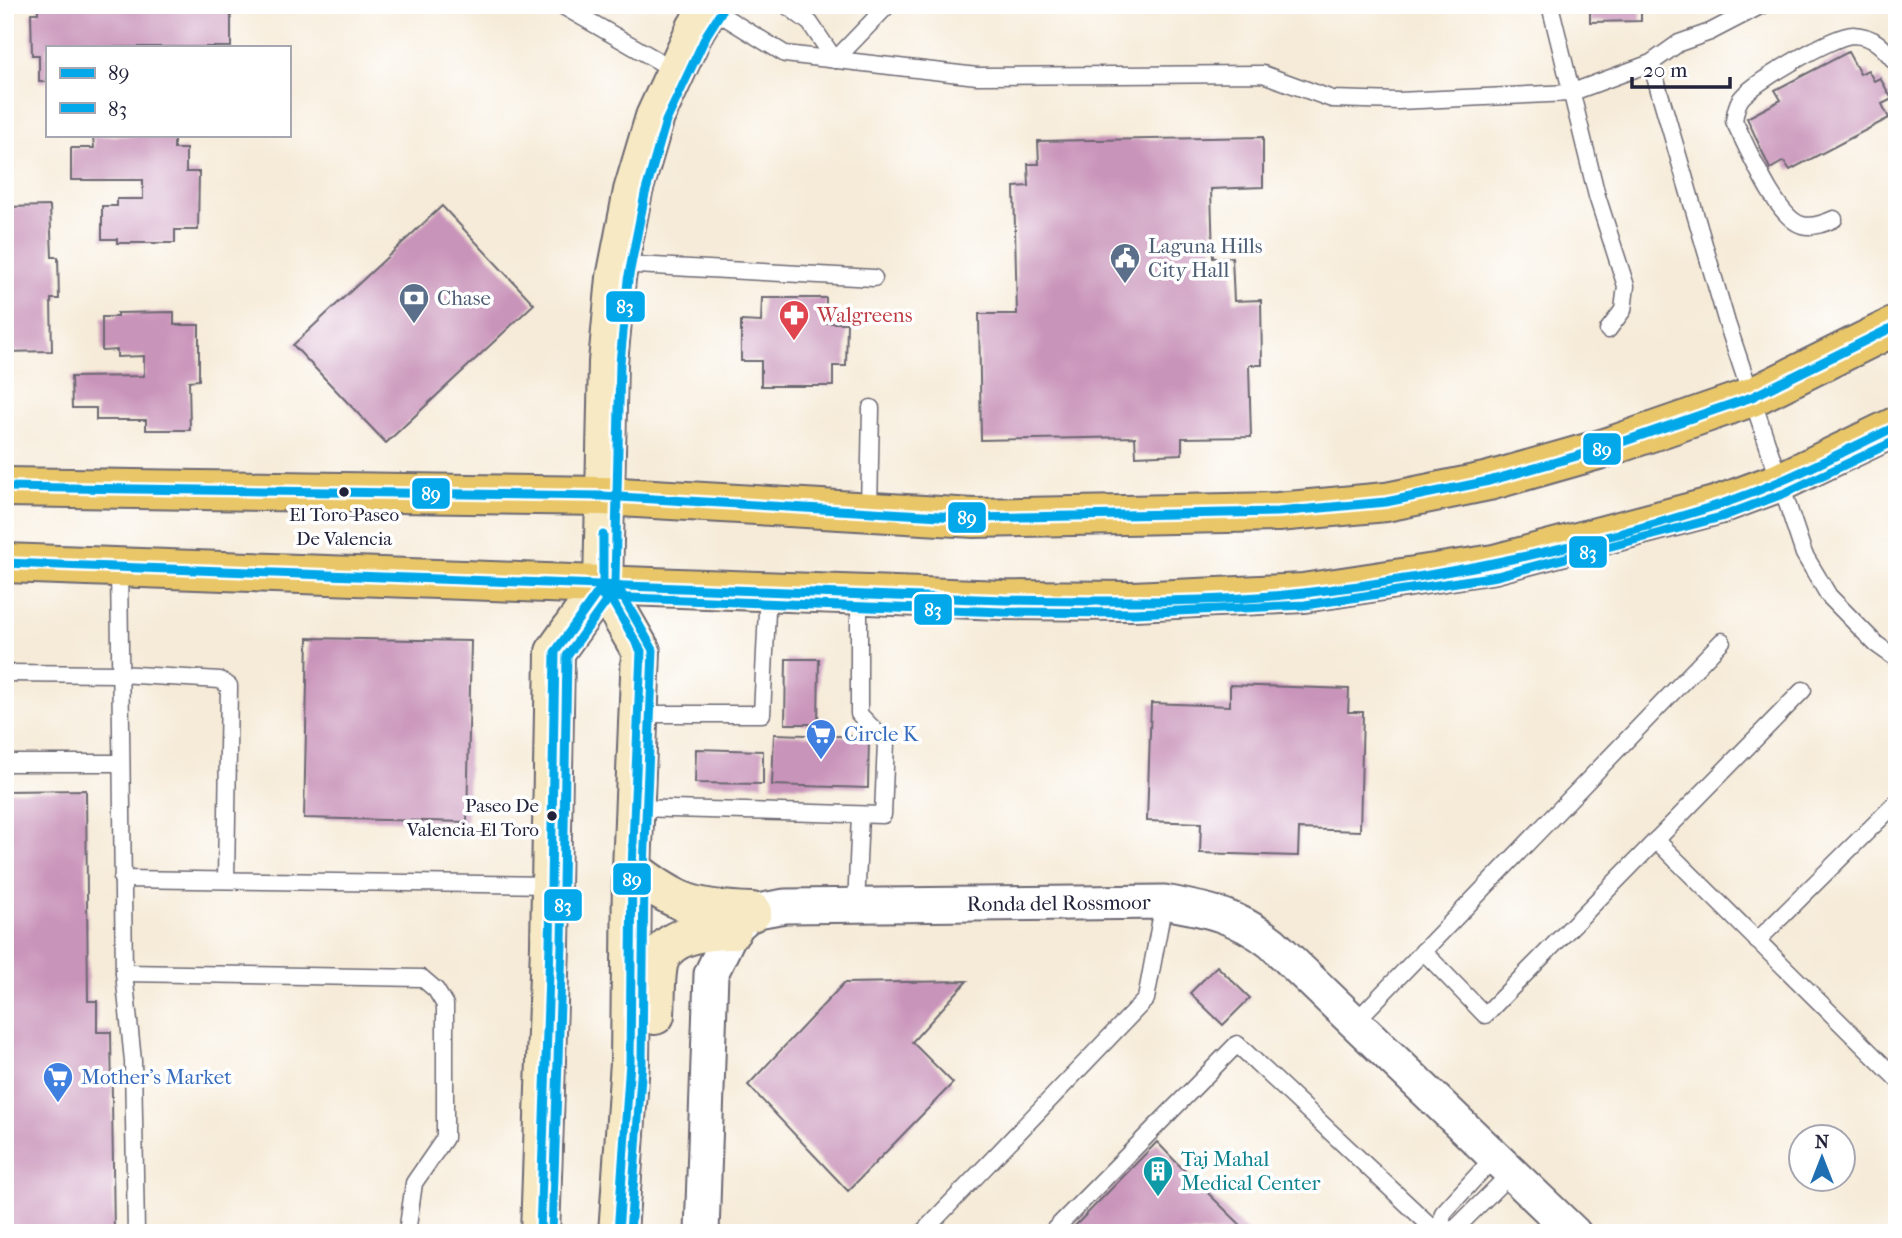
<svg xmlns="http://www.w3.org/2000/svg" width="1902" height="1238" font-family="'IM FELL French Canon',serif">
<style>
.building{fill:#c994ba}
.lines{fill:none;stroke-linecap:round;stroke-linejoin:round}
.service-casing{stroke:#6c6872;stroke-width:19}
.minor-casing{stroke:#6c6872;stroke-width:37}
.secondary-casing{stroke:#6c6872;stroke-width:42}
.primary-casing{stroke:#6c6872;stroke-width:42}
.service{stroke:#fff;stroke-width:16}
.minor{stroke:#fff;stroke-width:33}
.secondary{stroke:#f6e9c3;stroke-width:38}
.primary{stroke:#e9c769;stroke-width:38}
.bus-1-casing{stroke:#fff;stroke-width:14}
.bus-2-casing{stroke:#fff;stroke-width:14}
.bus-1{stroke:#02a8e9;stroke-width:9}
.bus-2{stroke:#02a8e9;stroke-width:9}
.bus-dot{fill:#22223b;stroke:#fff;stroke-width:2.5}
.labels{text-anchor:middle;stroke-width:7;stroke-linejoin:round;paint-order:stroke}
.bus-label{font-size:19px;fill:#22223b;stroke:#fff}
.service-label{font-size:21px;fill:#4e5e75;stroke:#fff;text-anchor:start}
.health-label{font-size:21px;fill:#be3a42;stroke:#fff;text-anchor:start}
.shop-label{font-size:21px;fill:#366cbe;stroke:#fff;text-anchor:start}
.street-label{font-size:21px;fill:#22223b;stroke:#fff}
.culture-label{font-size:21px;fill:#0d838f;stroke:#fff;text-anchor:start}
.line-badge{stroke:#fff;stroke-width:2.5}
.badge-label{font-size:19px;text-anchor:middle;font-weight:bold;fill:#fff}
</style>
<rect width="100%" height="100%" fill="#fff"/>
<filter id="ink" filterUnits="userSpaceOnUse"><feTurbulence type="fractalNoise" baseFrequency=".0143" numOctaves="2"/><feDisplacementMap in="SourceGraphic" scale="14" xChannelSelector="R" yChannelSelector="G"/><feConvolveMatrix kernelMatrix="1 2 1 2 8 2 1 2 1" color-interpolation-filters="sRGB"/></filter>
<filter id="wash" filterUnits="userSpaceOnUse"><feTurbulence type="fractalNoise" baseFrequency=".00686" numOctaves="4" result="noise"/><feDisplacementMap in="SourceGraphic" scale="28" xChannelSelector="R" yChannelSelector="G"/><feGaussianBlur stdDeviation="1.57" result="paint"/><feColorMatrix in="noise" values="0 0 0 0 0 0 0 0 0 0 0 0 0 0 0 0 0 1.4 0 .05"/><feComposite in="paint" operator="in"/></filter>
<g filter="url(#wash)">
<rect width="100%" height="100%" fill="#f6ebd8"/>
<g id="blocks">
<g class="building">
<path d="M38 5H224V10H231V47H47V82H39V55H32L31 13H38Z"/>
<path d="M1590 5H1641V21L1590 22Z"/>
<path d="M1848 52 1860 74 1868 70 1874 81 1880 78 1892 99 1882 104 1889 118 1790 170 1784 161 1770 169 1747 118 1781 100 1775 90Z"/>
<path d="M174 135V149H186V172H199L198 230H175V243H117V239H102V206H117V199H143V180H71V148H94L93 136Z"/>
<path d="M1263 137V187L1211 189 1213 258 1232 257 1234 301 1261 300 1262 365H1249L1251 437 1182 438V454L1136 456 1135 437 981 440 979 314H1017L1014 187 1029 186 1028 164H1039L1038 141Z"/>
<path d="M50 206 52 257H58L59 299H51L52 351 5 352V207Z"/>
<path d="M442 206 534 304 386 443 293 345Z"/>
<path d="M762 298H826V323H847L846 366H833V386H761V361H741V321L761 322Z"/>
<path d="M174 312V325H199V380L189 381 190 430H146V420H96V408H72L71 377 144 376V356L117 357V350L102 351V317H117V313Z"/>
<path d="M308 638 471 641 467 822 304 818Z"/>
<path d="M786 659H819L818 724H785Z"/>
<path d="M1230 685 1349 689 1348 712H1363L1360 831 1299 829 1298 856 1200 853 1201 823 1147 821 1151 703 1230 706Z"/>
<path d="M774 734 869 737 868 788 772 785Z"/>
<path d="M696 749 763 751V784L695 783Z"/>
<path d="M86 790 88 1001H97V1032H111L114 1233H5V791Z"/>
<path d="M1217 966 1250 998 1223 1025 1190 993Z"/>
<path d="M967 981 912 1042 953 1083 848 1191 748 1085 844 983Z"/>
<path d="M1157 1142 1177 1163 1249 1233H1068Z"/>
</g>
</g>
</g>
<g filter="url(#ink)">
<use href="#blocks" fill-opacity="0" stroke="#6c6872" stroke-width="2"/>
<g class="lines">
<g class="service-casing">
<g id="service">
<path d="M561 5 676 71"/>
<path d="M786 5 810 23 835 60"/>
<path d="M1550 5 1597 196 1626 286 1623 310 1608 330"/>
<path d="M710 8 785 54 977 76 1263 74 1332 99 1398 101 1570 93 1651 63 1679 43 1710 32 1762 5"/>
<path d="M835 60 888 5"/>
<path d="M1651 63 1727 323 1804 554 1829 596 1876 644 1897 659"/>
<path d="M1834 219C1825 223 1813 228 1802 225 1776 218 1747 146 1734 121 1735 115 1736 106 1740 100 1750 84 1834 35 1853 35 1875 36 1884 48 1897 64"/>
<path d="M618 264 874 278"/>
<path d="M869 511 871 408"/>
<path d="M119 567 124 973 133 1061 136 1233"/>
<path d="M5 673 119 674 220 680 229 686 226 880"/>
<path d="M638 714H762L768 590"/>
<path d="M5 763H121"/>
<path d="M635 808 883 815 886 742 859 714V594"/>
<path d="M1656 840 1897 1079"/>
<path d="M122 879 551 885"/>
<path d="M856 907 860 815"/>
<path d="M1757 941 1897 802"/>
<path d="M1423 951 1485 1015 1803 690"/>
<path d="M124 973 422 978 436 990 445 1005V1138L414 1183 407 1233"/>
<path d="M1356 1021 1722 641"/>
<path d="M922 1233 1146 999 1164 902"/>
<path d="M1051 1233 1237 1044 1438 1233"/>
<path d="M1440 1233 1443 1213 1496 1155"/>
<path d="M1444 1233 1457 1227 1512 1172"/>
</g>
</g>
<g class="minor-casing">
<g id="minor">
<path id="s1" d="M702 1233 711 974 732 930 752 912 785 906 1164 902C1208 910 1236 915 1272 943L1574 1233"/>
</g>
</g>
<g class="secondary-casing">
<g id="secondary">
<path d="M632 869C677 905 696 910 752 912"/>
<path d="M655 1015C656 999 655 981 658 965 664 934 707 930 732 930"/>
<path d="M540 1233 550 945 555 652 603 585"/>
<path d="M618 1233 630 1062 632 869 641 651 603 585 608 362 616 278 633 191 655 117 696 28 711 5"/>
</g>
</g>
<g class="primary-casing">
<g id="primary">
<path d="M5 487 603 496 974 518 1278 512 1386 502 1489 481 1605 448 1752 397 1897 325"/>
<path d="M5 563 1003 600 1133 601 1303 593 1494 564 1718 505 1780 482 1897 426"/>
</g>
</g>
<use href="#service" class="service"/>
<use href="#minor" class="minor"/>
<use href="#secondary" class="secondary"/>
<use href="#primary" class="primary"/>
<g class="bus-1-casing">
<g id="bus-1">
<path d="M5 487 603 496 974 518 1278 512 1386 502 1489 481 1605 448 1752 397 1897 325"/>
<path d="M603 535V585L641 651 632 869 630 1062 618 1233"/>
<path d="M5 563 1003 600C1103 601 1205 604 1304 593 1443 577 1585 547 1718 505 1780 485 1838 454 1897 426"/>
<path d="M540 1233 550 945 555 652 603 585"/>
</g>
</g>
<g class="bus-2-casing">
<g id="bus-2">
<path d="M603 597 1003 612 1134 613 1305 605 1497 576 1721 517 1785 493 1897 440"/>
<path d="M552 1233 562 945 567 656 613 592"/>
<path d="M630 1233 642 1062 644 869 653 650 615 582 620 363 628 280 645 194 666 121 707 34 721 12"/>
</g>
</g>
<use href="#bus-1" class="bus-1"/>
<use href="#bus-2" class="bus-2"/>
</g>
</g>
<defs>
<g id="civic-pin" transform="scale(1.575)"><path d="M0 17L-7.5 6A9.5 9.5 0 1 1 7.5 6Z" fill="#5c6f8a" stroke="#fff"/><path d="M-.6-6.5H3V-4.5H.6V-3L4-1V1h2V6H-6V1h2V-1L-.6-3ZM-1.2 2.5V6h2.4V2.5Z" fill="#fff"/></g>
<g id="bank-pin" transform="scale(1.575)"><path d="M0 17L-7.5 6A9.5 9.5 0 1 1 7.5 6Z" fill="#5c6f8a" stroke="#fff"/><path d="M-6-4H6V4H-6ZM0-2.3a2.3 2.3 0 1 0 0 4.6a2.3 2.3 0 1 0 0-4.6Z" fill="#fff"/></g>
<g id="pharmacy-pin" transform="scale(1.575)"><path d="M0 17L-7.5 6A9.5 9.5 0 1 1 7.5 6Z" fill="#e0444e" stroke="#fff"/><path d="M-2-6h4v4h4v4h-4v4h-4v-4h-4v-4h4Z" fill="#fff"/></g>
<g id="supermarket-pin" transform="scale(1.575)"><path d="M0 17L-7.5 6A9.5 9.5 0 1 1 7.5 6Z" fill="#3f7fe0" stroke="#fff"/><path d="M-6-5.5h2.5l.6 2H6L4.5 2H-2.5L-4.4-4H-6ZM-1.5 3.2a1.3 1.3 0 1 0 .1 0ZM3 3.2a1.3 1.3 0 1 0 .1 0Z" fill="#fff"/></g>
<g id="building-pin" transform="scale(1.575)"><path d="M0 17L-7.5 6A9.5 9.5 0 1 1 7.5 6Z" fill="#0f9aa8" stroke="#fff"/><path d="M-4-6H4V6H1V3H-1V6H-4ZM-2.5-4.3h1.7v1.8h-1.7ZM.8-4.3h1.7v1.8H.8ZM-2.5-1h1.7V.8h-1.7ZM.8-1h1.7V.8H.8Z" fill="#fff"/></g>
</defs>
<g fill-rule="evenodd">
<use href="#civic-pin" x="1125" y="258"/>
<use href="#bank-pin" x="414" y="298"/>
<use href="#pharmacy-pin" x="794" y="315"/>
<use href="#supermarket-pin" x="821" y="734"/>
<use href="#supermarket-pin" x="58" y="1077"/>
<use href="#building-pin" x="1158" y="1171"/>
</g>
<g class="bus-dot">
<circle cx="344" cy="492" r="6"/>
<circle cx="552" cy="816" r="6"/>
</g>
<g class="labels">
<g class="bus-label">
<text x="344" y="521">El Toro-Paseo<tspan x="344" dy="24">De Valencia</tspan></text>
<text x="539" y="812" text-anchor="end">Paseo De<tspan x="539" dy="24">Valencia-El Toro</tspan></text>
</g>
<g class="service-label">
<text x="1148" y="253">Laguna Hills<tspan x="1148" dy="24">City Hall</tspan></text>
<text x="437" y="305">Chase</text>
</g>
<g class="health-label">
<text x="817" y="322">Walgreens</text>
</g>
<g class="shop-label">
<text x="844" y="741">Circle K</text>
<text x="81" y="1084">Mother's Market</text>
</g>
<g class="street-label">
<text dy="7" stroke="none"><textPath href="#s1" startOffset="642">Ronda del Rossmoor</textPath></text>
</g>
<g class="culture-label">
<text x="1181" y="1166">Taj Mahal<tspan x="1181" dy="24">Medical Center</tspan></text>
</g>
</g>
<g class="line-badge">
<rect x="605" y="290" width="41" height="33" rx="7" fill="#02a8e9"/>
<rect x="1582" y="432" width="40" height="34" rx="7" fill="#02a8e9"/>
<rect x="411" y="477" width="40" height="33" rx="7" fill="#02a8e9"/>
<rect x="947" y="501" width="40" height="33" rx="7" fill="#02a8e9"/>
<rect x="1568" y="535" width="40" height="34" rx="7" fill="#02a8e9"/>
<rect x="913" y="593" width="40" height="33" rx="7" fill="#02a8e9"/>
<rect x="612" y="862" width="40" height="34" rx="7" fill="#02a8e9"/>
<rect x="543" y="888" width="40" height="34" rx="7" fill="#02a8e9"/>
</g>
<g class="badge-label">
<text x="625" y="313">83</text>
<text x="1602" y="456">89</text>
<text x="431" y="500">89</text>
<text x="967" y="524">89</text>
<text x="1588" y="559">83</text>
<text x="933" y="616">83</text>
<text x="632" y="886">89</text>
<text x="563" y="912">83</text>
</g>
<rect width="1902" height="1238" fill="none" stroke="#fff" stroke-width="28"/>
<rect x="46" y="46" width="245" height="91" fill="#ffffff" stroke="#a7a7b1" stroke-width="2"/>
<rect x="60" y="68" width="35" height="10" fill="#02a8e9" stroke="#a7a7b1" stroke-width="2"/>
<text x="108" y="80" font-size="21" fill="#22223b">89</text>
<rect x="60" y="103" width="35" height="10" fill="#02a8e9" stroke="#a7a7b1" stroke-width="2"/>
<text x="108" y="116" font-size="21" fill="#22223b">83</text>
<g transform="translate(1822 1158)"><circle r="33" fill="#ffffff" stroke="#a7a7b1" stroke-width="2"/>
<path d="M0-5L12 26L0 18L-12 26Z" fill="#1f6fb2"/>
<text y="-10" font-size="19" font-weight="bold" text-anchor="middle" fill="#22223b">N</text>
</g>
<path d="M1632 77v10h98v-10" fill="none" stroke="#22223b" stroke-width="3.5"/>
<text x="1643" y="77" font-size="21" fill="#22223b" stroke="#ffffff" stroke-width="5" paint-order="stroke">20 m</text>
</svg>
